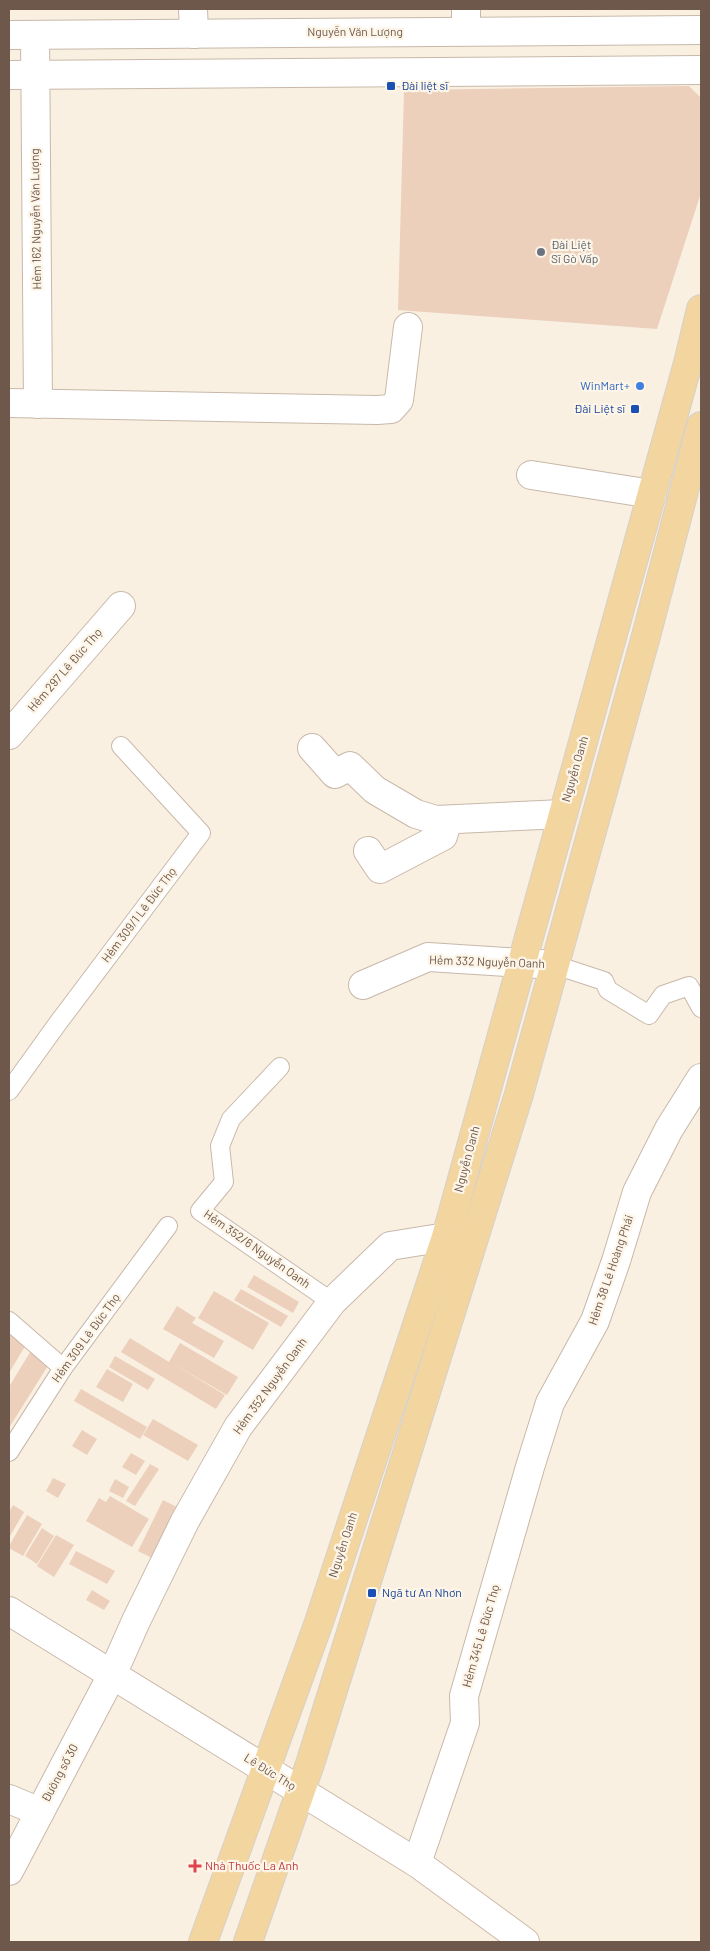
<svg xmlns="http://www.w3.org/2000/svg" width="710" height="1951" font-family="Barlow,sans-serif">
<style>
.building{fill:#ecd0bc}
.lines{fill:none;stroke-linecap:round;stroke-linejoin:round}
.service-casing{stroke:#c8b8aa;stroke-width:20}
.minor-casing{stroke:#c8b8aa;stroke-width:30}
.tertiary-casing{stroke:#c8b8aa;stroke-width:30}
.secondary-casing{stroke:#cebaaa;stroke-width:30}
.primary-casing{stroke:#d6d0cd;stroke-width:30}
.service{stroke:#fff;stroke-width:18}
.minor{stroke:#fff;stroke-width:28}
.tertiary{stroke:#fff;stroke-width:28}
.secondary{stroke:#fff;stroke-width:28}
.primary{stroke:#f2d59f;stroke-width:28}
.transit-dot{fill:#1a4fb4;stroke:#fdf5e7;stroke-width:2}
.worship-dot{fill:#6b7280;stroke:#fdf5e7;stroke-width:2}
.shop-dot{fill:#3f7fe0;stroke:#fdf5e7;stroke-width:2}
.health-dot{fill:#e0444e;stroke:#fdf5e7;stroke-width:2}
.labels{text-anchor:middle;stroke-width:4.5;stroke-linejoin:round;paint-order:stroke}
.street-label{font-size:12px;fill:#6e584b;stroke:#fdf5e7}
.transit-label{font-size:12px;fill:#164399;stroke:#fdf5e7;text-anchor:start}
.worship-label{font-size:12px;fill:#5b616d;stroke:#fdf5e7;text-anchor:start}
.shop-label{font-size:12px;fill:#366cbe;stroke:#fdf5e7;text-anchor:end}
.health-label{font-size:12px;fill:#be3a42;stroke:#fdf5e7;text-anchor:start}
</style>
<rect width="100%" height="100%" fill="#f9f0e1"/>
<g class="building">
<path d="M689 86 701 98V193L657 329 398 310 404 90Z"/>
<path d="M254 1275 299 1302 293 1313 247 1287Z"/>
<path d="M241 1289 288 1316 281 1327 234 1300Z"/>
<path d="M214 1291 269 1323 253 1350 198 1318Z"/>
<path d="M177 1306 196 1318 192 1323 224 1341 214 1358 163 1329Z"/>
<path d="M9 1332 27 1343 9 1373Z"/>
<path d="M130 1338 169 1362 180 1343 238 1377 227 1395 172 1363 225 1395 216 1409 121 1352Z"/>
<path d="M35 1344 54 1356 9 1428V1387Z"/>
<path d="M115 1356 155 1379 148 1390 109 1367Z"/>
<path d="M107 1369 133 1384 123 1402 96 1387Z"/>
<path d="M81 1389 147 1427 140 1439 74 1401Z"/>
<path d="M153 1419 198 1445 188 1461 143 1435Z"/>
<path d="M82 1430 97 1439 87 1455 72 1446Z"/>
<path d="M131 1453 145 1461 136 1475 122 1467Z"/>
<path d="M150 1464 159 1469 135 1506 126 1501Z"/>
<path d="M53 1478 66 1484 58 1498 46 1491Z"/>
<path d="M115 1479 129 1487 123 1498 109 1491Z"/>
<path d="M110 1496 149 1519 132 1547 86 1521 99 1498 106 1502Z"/>
<path d="M163 1500 179 1508 154 1559 138 1551Z"/>
<path d="M13 1505 24 1512 9 1538V1512Z"/>
<path d="M27 1515 42 1524 23 1556 9 1548V1546Z"/>
<path d="M42 1528 54 1536 37 1564 25 1556Z"/>
<path d="M56 1535 74 1545 54 1577 37 1566Z"/>
<path d="M76 1551 115 1571 107 1584 69 1564Z"/>
<path d="M92 1590 110 1601 104 1610 86 1600Z"/>
</g>
<g class="lines">
<g class="service-casing">
<g id="service">
<path d="M555 965 604 981 608 990 649 1015 663 995 689 986 701 1008"/>
<path d="M280 1067 231 1119 220 1146 224 1182 200 1211 332 1302"/>
<path d="M9 1091 58 1023 201 833 121 746"/>
<path d="M9 1321 63 1368"/>
<path d="M9 1452 63 1368 168 1226"/>
</g>
</g>
<g class="minor-casing">
<g id="minor">
<path d="M193 9 194 34"/>
<path d="M466 9V31"/>
<path d="M35 35 38 404"/>
<path d="M9 403 377 410 391 409 399 400 408 327"/>
<path d="M531 475 652 494"/>
<path d="M9 735 121 606"/>
<path d="M312 748 335 774 350 766 375 790 416 814 436 820 563 814"/>
<path d="M368 851 380 869 443 836 448 820"/>
<path d="M363 985 428 957 555 965"/>
<path d="M9 1799 40 1812"/>
<path d="M417 1863 465 1723 464 1696 530 1467 550 1403 595 1321 616 1261 637 1192 669 1129 701 1078"/>
<path d="M9 1871 112 1675 136 1621 185 1521 238 1427 332 1302 390 1246 446 1237"/>
</g>
</g>
<g class="tertiary-casing">
<g id="tertiary">
<path d="M9 35 701 30"/>
<path d="M9 75 701 70"/>
<path d="M9 1611 265 1769"/>
</g>
</g>
<g class="secondary-casing">
<path id="secondary" d="M265 1769 417 1863 525 1942"/>
</g>
<g class="primary-casing">
<g id="primary">
<path d="M203 1942 319 1622 446 1237 688 363 701 309"/>
<path d="M248 1942 310 1764 519 1094 646 636 701 426"/>
</g>
</g>
<use href="#service" class="service"/>
<use href="#minor" class="minor"/>
<use href="#tertiary" class="tertiary"/>
<use href="#secondary" class="secondary"/>
<use href="#primary" class="primary"/>
</g>
<g class="transit-dot">
<rect x="386" y="81" width="10" height="10" rx="2.5"/>
<rect x="630" y="404" width="10" height="10" rx="2.5"/>
<rect x="367" y="1588" width="10" height="10" rx="2.5"/>
</g>
<circle class="worship-dot" cx="541" cy="252" r="5"/>
<circle class="shop-dot" cx="640" cy="386" r="5"/>
<path class="health-dot" d="M192.5 1858.5h5v5h5v5h-5v5h-5v-5h-5v-5h5z"/>
<g class="labels">
<g class="street-label">
<text x="355" y="36">Nguyễn Văn Lượng</text>
<text transform="translate(36 219) rotate(-91)" y="4">Hẻm 162 Nguyễn Văn Lượng</text>
<text transform="translate(65 670) rotate(-49)" y="4">Hẻm 297 Lê Đức Thọ</text>
<text transform="translate(575 769) rotate(-74)" y="4">Nguyễn Oanh</text>
<text transform="translate(139 915) rotate(-53)" y="4">Hẻm 309/1 Lê Đức Thọ</text>
<text transform="translate(487 962) rotate(2)" y="4">Hẻm 332 Nguyễn Oanh</text>
<text transform="translate(467 1159) rotate(-75)" y="4">Nguyễn Oanh</text>
<text transform="translate(257 1249) rotate(35)" y="4">Hẻm 352/6 Nguyễn Oanh</text>
<text transform="translate(611 1270) rotate(-71)" y="4">Hẻm 38 Lê Hoàng Phái</text>
<text transform="translate(86 1338) rotate(-54)" y="4">Hẻm 309 Lê Đức Thọ</text>
<text transform="translate(270 1386) rotate(-54)" y="4">Hẻm 352 Nguyễn Oanh</text>
<text transform="translate(343 1545) rotate(-72)" y="4">Nguyễn Oanh</text>
<text transform="translate(481 1636) rotate(-74)" y="4">Hẻm 345 Lê Đức Thọ</text>
<text transform="translate(270 1772) rotate(32)" y="4">Lê Đức Thọ</text>
<text transform="translate(60 1773) rotate(-62)" y="4">Đường số 30</text>
</g>
<g class="transit-label">
<text x="401" y="90">Đài liệt sĩ</text>
<text x="625" y="413" text-anchor="end">Đài Liệt sĩ</text>
<text x="382" y="1597">Ngã tư An Nhơn</text>
</g>
<g class="worship-label">
<text x="551" y="249">Đài Liệt<tspan x="551" dy="14">Sĩ Gò Vấp</tspan></text>
</g>
<g class="shop-label">
<text x="630" y="390">WinMart+</text>
</g>
<g class="health-label">
<text x="205" y="1870">Nhà Thuốc La Anh</text>
</g>
</g>
<rect width="710" height="1951" fill="none" stroke="#6e584b" stroke-width="20"/>
</svg>
